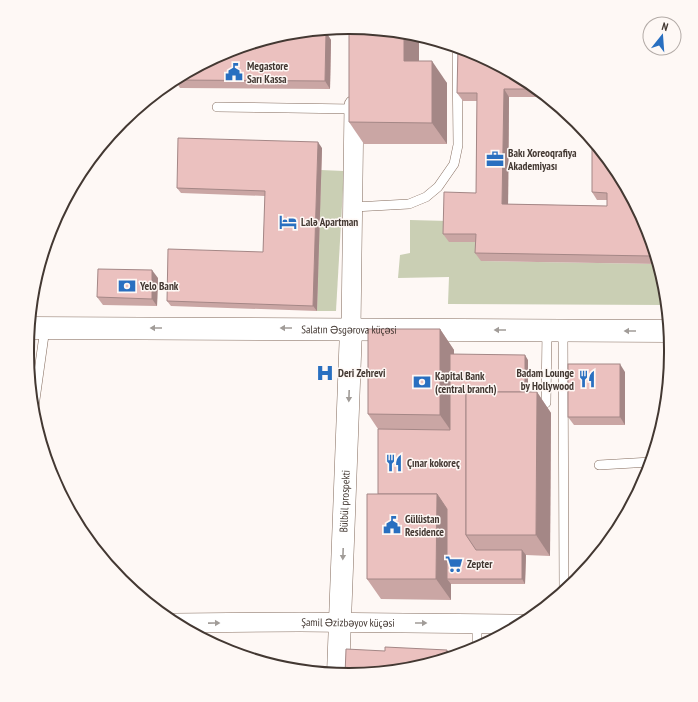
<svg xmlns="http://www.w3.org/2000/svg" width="698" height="702" font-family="'PT Sans Narrow',sans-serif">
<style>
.green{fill:#cacfb4}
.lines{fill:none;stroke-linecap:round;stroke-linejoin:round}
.service-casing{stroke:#846c5e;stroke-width:10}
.minor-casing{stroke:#846c5e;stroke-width:20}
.secondary-casing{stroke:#846c5e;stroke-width:23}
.service{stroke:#fff;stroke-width:9}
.minor{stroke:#fff;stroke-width:19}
.secondary{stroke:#fff;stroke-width:22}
.wall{fill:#caa6a4}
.shaded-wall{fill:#a48786}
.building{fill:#ebc1bf;stroke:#a48786}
.oneway{fill:#a19c98}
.labels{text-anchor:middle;stroke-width:3;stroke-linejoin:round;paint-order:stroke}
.poi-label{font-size:11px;font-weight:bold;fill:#433832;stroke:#fef8f5;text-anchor:start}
.street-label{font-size:11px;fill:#433832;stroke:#fef8f5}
.rim{fill:none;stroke:#433832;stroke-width:2}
</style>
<rect width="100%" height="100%" fill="#fef8f5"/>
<g class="green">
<path d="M321 170 344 171 336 311H317Z"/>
<path d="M410 220 449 221 481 242V261L656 264 657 259 665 286 667 305 448 304 449 277 398 278 400 255 410 253Z"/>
</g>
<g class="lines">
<g class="service-casing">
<g id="service">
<path d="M217 107 354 109"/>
<path d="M354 207 409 204 426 197 438 187 454 164 458 145 457 55"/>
<path d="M563 331 564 591"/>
<path d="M546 403 547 330"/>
<path d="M33 414 45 328"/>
<path d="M599 465 651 462"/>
<path d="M477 648V624"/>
</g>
</g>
<g class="minor-casing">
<g id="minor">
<path d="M351 329 354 105"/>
<path id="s1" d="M175 623 300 622 521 624"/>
</g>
</g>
<g class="secondary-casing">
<g id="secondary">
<path id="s2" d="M29 328 669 331"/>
<path id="s3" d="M338 674 351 329"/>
</g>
</g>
<use href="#service" class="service"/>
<use href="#minor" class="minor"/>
<use href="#secondary" class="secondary"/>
</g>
<g class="wall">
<path d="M326 32 331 40 330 89 180 88 175 80Z"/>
<path d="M419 61 447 83V144H364L349 122Z"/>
<path d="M528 81 547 97H509L508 204 607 206V200H597L592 192V140L657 264 481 261 475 253V242H449L443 234 476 193 477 101H463L457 93Z"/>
<path d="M322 148 317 311 171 306 167 301 263 252 265 196 181 193 177 188Z"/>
<path d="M158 278 157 306 103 305 97 297Z"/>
<path d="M440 329 454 350V354L528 360V392H537L551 413 550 556 526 555 525 584H451V600L381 599 367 579 378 494V429L368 414Z"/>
<path d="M625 372V425H574L568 417Z"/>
</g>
<g class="shaded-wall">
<path d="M326 32 331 40 330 89 325 81Z"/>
<path d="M404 32 412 33 419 35V83L404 61Z"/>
<path d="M432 61 447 83V144L432 123Z"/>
<path d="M504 89 509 97 508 212 502 204Z"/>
<path d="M318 142 322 148 317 311 313 306Z"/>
<path d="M651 241 657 259V264L651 256Z"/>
<path d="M152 270 158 278 157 306 152 299Z"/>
<path d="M440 329 454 350V435L440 415Z"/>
<path d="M525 355 528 360V412L524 407Z"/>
<path d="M620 364 625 372V425L620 417Z"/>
<path d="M537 392 551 413 550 556 536 535Z"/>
<path d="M437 494 451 515 447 579 451 584V600L436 579Z"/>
<path d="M522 550 526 555 525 584 522 579Z"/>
<path d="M447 650 451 657 446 658Z"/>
</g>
<g class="building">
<path d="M349 27 404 32V61H432V123L349 122Z"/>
<path d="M304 31 326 32 325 81 175 80V79L226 52 286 33Z"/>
<path d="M458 47 472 51 528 81 538 89H504L502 204 607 206V193L592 192V140L617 170 646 226 651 241V256L475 253 476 234H443L444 192 476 193 477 93H457Z"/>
<path d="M178 138 318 142 313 306 167 301 168 249 263 252 265 191 177 188Z"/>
<path d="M98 269 152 270V299L97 297Z"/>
<path d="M368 329H440V415L368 414Z"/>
<path d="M450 354 525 355V392H466V535L476 550H522V579H447V509L437 494H378V429L450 430Z"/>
<rect x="568" y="364" width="52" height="53"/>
<path d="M466 392H537L536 535H466Z"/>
<path d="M367 494H437L436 579H367Z"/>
<path d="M482 640H491L482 645Z"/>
<path d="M385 647 447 650 446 658 412 669 349 675H345L346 649 385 651Z"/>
</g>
<defs><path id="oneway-solid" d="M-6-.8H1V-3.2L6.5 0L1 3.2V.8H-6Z"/></defs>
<g class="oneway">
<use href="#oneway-solid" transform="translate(156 328) rotate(-180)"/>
<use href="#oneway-solid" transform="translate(286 328) rotate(-180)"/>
<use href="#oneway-solid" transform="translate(500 330) rotate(-180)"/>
<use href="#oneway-solid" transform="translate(630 331) rotate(-180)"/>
<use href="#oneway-solid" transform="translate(349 396) rotate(92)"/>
<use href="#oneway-solid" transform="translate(343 554) rotate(92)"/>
<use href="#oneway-solid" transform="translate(214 623) rotate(-1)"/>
<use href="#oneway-solid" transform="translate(421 623)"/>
</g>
<defs>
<g id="civic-bare" transform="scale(1.38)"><path d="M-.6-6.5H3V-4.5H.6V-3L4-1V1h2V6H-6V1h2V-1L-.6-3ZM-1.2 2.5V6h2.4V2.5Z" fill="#296fc0" stroke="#fef8f5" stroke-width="2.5" paint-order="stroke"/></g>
<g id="office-bare" transform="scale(1.38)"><path d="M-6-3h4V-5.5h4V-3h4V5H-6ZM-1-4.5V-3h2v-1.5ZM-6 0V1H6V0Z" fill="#296fc0" stroke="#fef8f5" stroke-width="2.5" paint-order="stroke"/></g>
<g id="hotel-bare" transform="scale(1.38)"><path d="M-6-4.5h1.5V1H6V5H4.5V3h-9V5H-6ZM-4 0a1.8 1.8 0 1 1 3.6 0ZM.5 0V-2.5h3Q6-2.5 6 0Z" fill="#296fc0" stroke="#fef8f5" stroke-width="2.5" paint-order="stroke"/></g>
<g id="bank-bare" transform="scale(1.38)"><path d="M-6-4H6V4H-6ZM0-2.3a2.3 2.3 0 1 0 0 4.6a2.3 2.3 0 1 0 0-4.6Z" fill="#296fc0" stroke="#fef8f5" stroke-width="2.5" paint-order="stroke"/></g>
<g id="hospital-bare" transform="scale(1.38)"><path d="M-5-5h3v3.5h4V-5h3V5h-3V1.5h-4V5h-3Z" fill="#296fc0" stroke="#fef8f5" stroke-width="2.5" paint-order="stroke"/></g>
<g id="restaurant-bare" transform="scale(1.38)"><path d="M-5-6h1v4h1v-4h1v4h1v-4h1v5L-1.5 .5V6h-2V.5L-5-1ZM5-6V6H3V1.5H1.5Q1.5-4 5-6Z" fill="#296fc0" stroke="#fef8f5" stroke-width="2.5" paint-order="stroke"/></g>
<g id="supermarket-bare" transform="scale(1.38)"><path d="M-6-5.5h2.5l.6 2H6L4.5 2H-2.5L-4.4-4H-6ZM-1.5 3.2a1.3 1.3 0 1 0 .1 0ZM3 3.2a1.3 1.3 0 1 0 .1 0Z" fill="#296fc0" stroke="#fef8f5" stroke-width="2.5" paint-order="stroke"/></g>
</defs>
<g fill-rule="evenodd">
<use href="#civic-bare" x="234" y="72"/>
<use href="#office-bare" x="495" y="159"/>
<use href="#hotel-bare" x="288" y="222"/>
<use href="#bank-bare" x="127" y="286"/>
<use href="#hospital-bare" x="325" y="373"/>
<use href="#restaurant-bare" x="587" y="379"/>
<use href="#bank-bare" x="422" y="382"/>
<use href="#restaurant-bare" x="394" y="463"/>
<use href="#civic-bare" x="392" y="525"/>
<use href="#supermarket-bare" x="454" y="564"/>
</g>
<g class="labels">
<g class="poi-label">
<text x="247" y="70">Megastore<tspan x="247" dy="13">Sarı Kassa</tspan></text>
<text x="508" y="157">Bakı Xoreoqrafiya<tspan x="508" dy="13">Akademiyası</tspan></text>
<text x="301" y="226">Lalә Apartman</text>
<text x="140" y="290">Yelo Bank</text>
<text x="338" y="377">Deri Zehrevi</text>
<text x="574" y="377" text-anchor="end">Badam Lounge<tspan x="574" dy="13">by Hollywood</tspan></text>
<text x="435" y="380">Kapital Bank<tspan x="435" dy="13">(central branch)</tspan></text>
<text x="407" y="467">Çınar kokoreç</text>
<text x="405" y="523">Gülüstan<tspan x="405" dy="13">Residence</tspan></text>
<text x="467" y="568">Zepter</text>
</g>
<g class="street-label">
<text dy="4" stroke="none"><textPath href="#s2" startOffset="320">Salatın Əsgərova küçəsi</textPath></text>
<text dy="4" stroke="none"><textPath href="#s3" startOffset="173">Bülbül prospekti</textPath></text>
<text dy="4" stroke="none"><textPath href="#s1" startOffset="173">Şamil Əzizbəyov küçəsi</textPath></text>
</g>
</g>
<path d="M0 0H698V702H0ZM349 34H349A315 315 0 0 1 664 349V353A315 315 0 0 1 349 668H349A315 315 0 0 1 34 353V349A315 315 0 0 1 349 34Z" fill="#fef8f5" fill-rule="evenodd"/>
<path class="rim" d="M349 34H349A315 315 0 0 1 664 349V353A315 315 0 0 1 349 668H349A315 315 0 0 1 34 353V349A315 315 0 0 1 349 34Z"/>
<g transform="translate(662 36) rotate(17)"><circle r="19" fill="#fef8f5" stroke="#b3aba7"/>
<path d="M0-3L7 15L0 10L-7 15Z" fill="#296fc0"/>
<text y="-6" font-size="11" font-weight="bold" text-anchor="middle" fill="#433832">N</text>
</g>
</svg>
